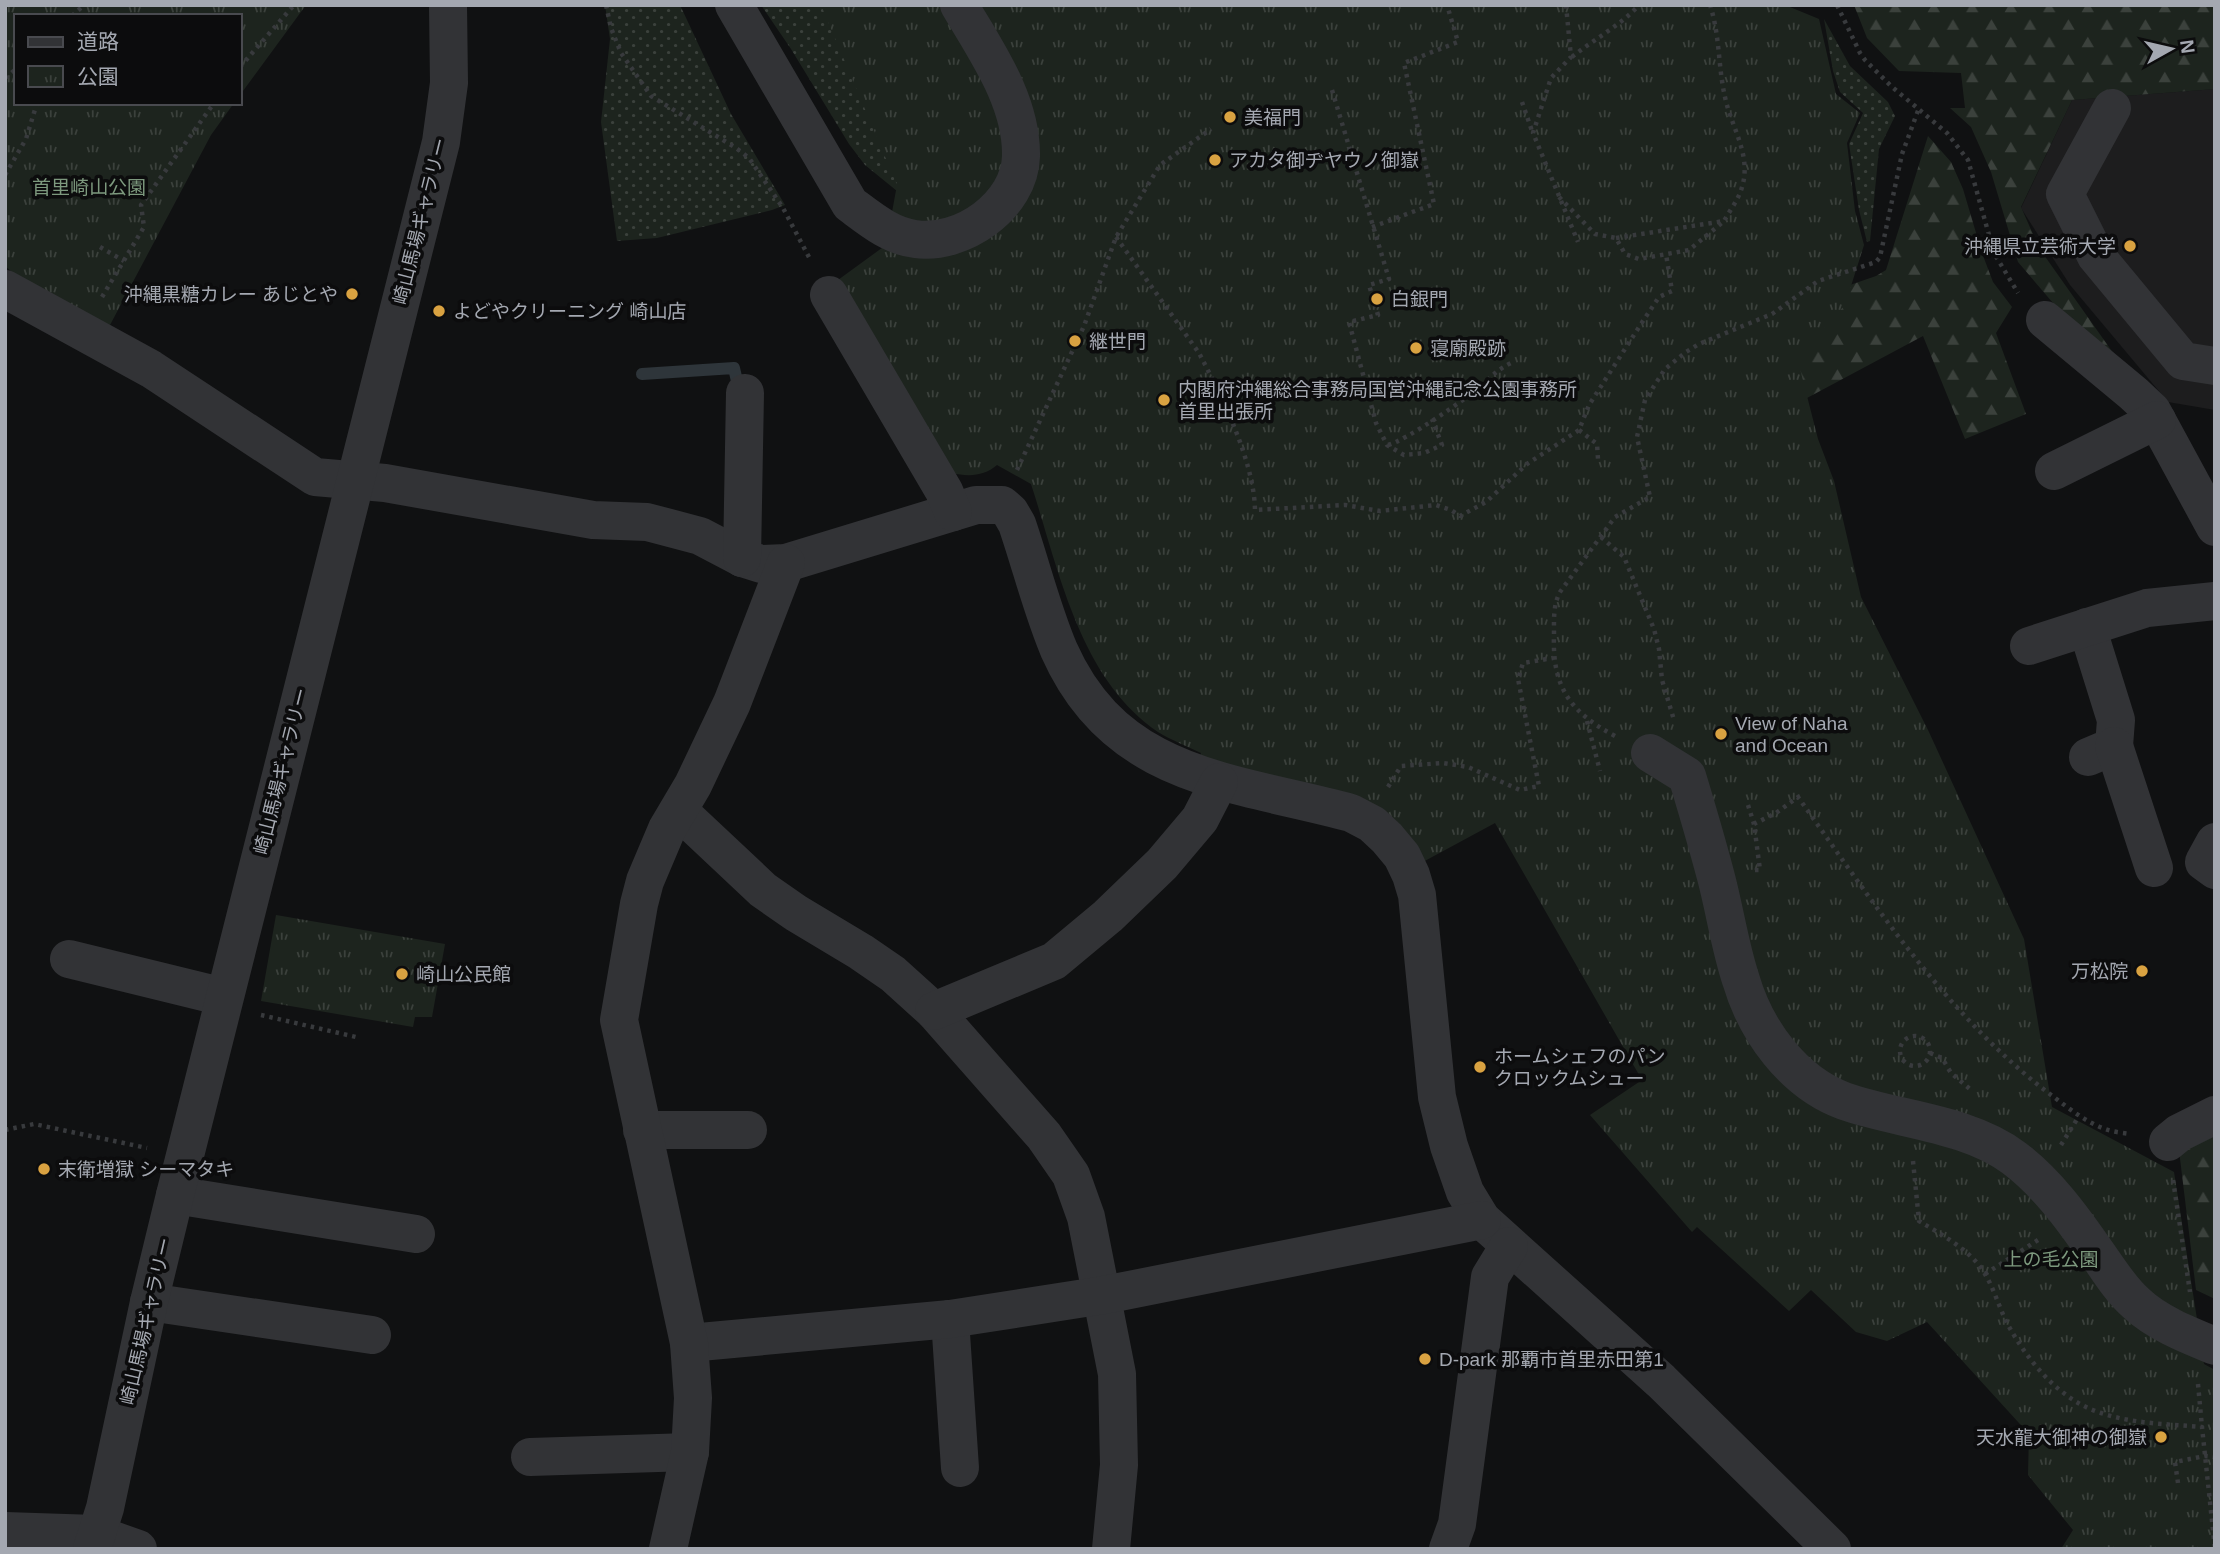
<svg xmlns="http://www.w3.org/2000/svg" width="2220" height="1554" font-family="Helvetica,'Noto Sans JP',sans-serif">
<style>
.built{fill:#1d1d1e}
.grass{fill:url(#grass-dots)}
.forest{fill:url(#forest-firs)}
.park{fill:url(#park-tufts)}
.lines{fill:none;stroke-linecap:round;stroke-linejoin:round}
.stream{stroke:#2e353a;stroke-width:12}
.path{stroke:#383a3d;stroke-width:4.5;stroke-dasharray:3.5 5;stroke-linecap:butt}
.minor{stroke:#323336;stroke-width:38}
.poi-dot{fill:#d9a241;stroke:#0c0c0d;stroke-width:2.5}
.labels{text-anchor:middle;stroke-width:7;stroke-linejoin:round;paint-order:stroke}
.poi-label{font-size:19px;fill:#a4a8b1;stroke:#0c0c0d;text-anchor:start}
.park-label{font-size:19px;fill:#7d997e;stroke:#0c0c0d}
.street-label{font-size:19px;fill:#a4a8b1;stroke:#0c0c0d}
</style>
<defs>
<pattern id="grass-dots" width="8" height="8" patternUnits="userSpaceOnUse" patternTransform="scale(1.75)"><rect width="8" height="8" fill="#1d241e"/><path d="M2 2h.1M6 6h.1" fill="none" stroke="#3b413c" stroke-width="1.8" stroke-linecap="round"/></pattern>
<pattern id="forest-firs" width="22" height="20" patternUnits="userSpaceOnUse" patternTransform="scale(1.75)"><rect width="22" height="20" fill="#1d241e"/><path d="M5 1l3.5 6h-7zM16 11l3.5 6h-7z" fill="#3b413c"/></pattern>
<pattern id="park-tufts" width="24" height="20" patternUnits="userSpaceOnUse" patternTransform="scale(1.75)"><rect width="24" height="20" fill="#1d241e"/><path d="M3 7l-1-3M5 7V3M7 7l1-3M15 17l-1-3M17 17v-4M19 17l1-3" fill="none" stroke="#3b413c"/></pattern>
</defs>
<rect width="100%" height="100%" fill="#101112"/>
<path class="built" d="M2215 89V410L2168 402 2070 285 2021 208 2072 100Z"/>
<g class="grass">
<path d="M605 5H680L731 114 785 205 772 210 657 238 617 241 601 122 610 39Z"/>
<path d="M761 5H853L919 194 897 191 865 165 849 144 791 49Z"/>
<path d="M1824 19 1850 66 1888 102 1895 116 1879 149 1870 241 1867 242 1859 210 1849 144 1863 113 1840 92 1833 71Z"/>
</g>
<g class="forest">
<path d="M1854 5H2215V89L2072 100 2021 207 2039 248 2116 357 2053 303 2018 262 1991 172 1971 127 1950 108H1965L1961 73 1899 71 1867 38Z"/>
<path d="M1928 136 1951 162 1963 189 1982 253 1993 282 2012 307 1996 333 2026 414 1965 439 1923 336 1792 406 1632 521 1824 294 1876 276 1886 270Z"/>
<path d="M2215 1121V1299L2196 1290 2178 1142Z"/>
</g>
<g class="park">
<path d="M5 5H306L240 95V16H16V103H234L211 135 110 325 43 298 5 266Z"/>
<path d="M821 5H1785L1819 19 1836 94 1860 113 1847 143 1855 211 1864 245 1845 305 1797 357 1818 439 1834 481 1861 597 1928 730 2024 939 2052 1107 2174 1172 2204 1364 2215 1370V1549H2061L2073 1530 2028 1475 2029 1434 1927 1322 1887 1341 1856 1332 1811 1290 1789 1311 1697 1227 1692 1232 1590 1115 1642 1080 1495 823 1421 863 1198 766 1201 753C1187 746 1171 740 1158 732 1079 678 1059 570 1031 484L997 465C984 476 969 477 952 473L838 280 886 245 897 185Z"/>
<path d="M276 915 445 944 432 1017H415L413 1027 261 1001Z"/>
</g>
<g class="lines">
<path class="stream" d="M642 374 734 368 739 390"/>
<g class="path">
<path d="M606 5 611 28 621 53 651 96 736 148 749 158 783 208 811 261"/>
<path d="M1566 5 1571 57 1551 78 1533 133 1578 242"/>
<path d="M1837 5 1860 53 1865 60 1891 86 1947 133 1968 160 1994 253 2018 293"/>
<path d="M72 16 84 5"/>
<path d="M1572 57C1594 39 1620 26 1639 5"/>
<path d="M240 67 294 5"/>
<path d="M5 78 16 69"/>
<path d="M1332 90 1389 279 1369 285 1378 315 1349 322 1376 423 1387 445 1404 455 1424 453 1442 445 1432 419"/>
<path d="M1522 102 1532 131"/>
<path d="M5 175 26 139 37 103"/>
<path d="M1559 197 1595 234 1616 238 1625 254 1639 259 1689 250 1723 222"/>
<path d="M1372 227 1434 204 1404 63 1458 42 1447 5"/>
<path d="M1116 237 1199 353C1222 397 1254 461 1255 510L1345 505 1380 511 1436 505 1451 510 1460 516 1486 502 1527 464 1579 430 1589 405 1641 324 1659 297 1672 291 1666 254"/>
<path d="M1616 238 1724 221C1730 210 1739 199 1742 187 1752 155 1731 127 1725 97 1718 67 1720 35 1710 5"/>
<path d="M100 247 124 261"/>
<path d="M102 297 144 227 141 205 214 103"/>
<path d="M1579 430 1597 444 1598 459"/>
<path d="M1388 445C1405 441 1466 399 1481 386 1493 376 1495 371 1511 363"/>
<path d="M1017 470 1084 326 1116 237 1160 165 1211 129"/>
<path d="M1601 537 1624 557 1654 629 1659 649 1662 680 1674 720"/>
<path d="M1587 721 1600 771"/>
<path d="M1615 736C1570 712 1552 687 1554 635 1554 620 1553 605 1560 592L1615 517 1650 497 1637 437 1645 400 1665 369 1686 352 1699 344 1772 314 1818 281 1876 262 1880 257 1902 154 1919 108"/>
<path d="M1388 787 1401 766 1443 763 1468 767 1520 790 1539 786 1518 679 1523 663 1553 658"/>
<path d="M1748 805 1754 824"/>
<path d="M1755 870H1760L1754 824 1776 813 1798 797C1873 902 1944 1012 2047 1092 2065 1105 2083 1121 2105 1129 2113 1132 2123 1133 2131 1134"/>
<path d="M261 1015 356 1037"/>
<circle cx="1915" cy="1051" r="15"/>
<path d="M1930 1053 1942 1058 1951 1073 1971 1090"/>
<path d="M5 1130 34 1124 147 1148"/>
<path d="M2061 1145 2079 1116"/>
<path d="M1913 1161 1919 1221C1942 1235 1971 1250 1985 1274 1994 1289 1999 1307 2007 1323 2027 1360 2059 1400 2101 1413 2134 1424 2168 1424 2202 1427L2215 1549"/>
<path d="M2173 1180 2190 1292"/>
<path d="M1985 1274 2038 1240"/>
<path d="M2198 1384 2202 1427"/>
<path d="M2178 1483 2175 1462 2205 1456 2215 1457"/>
</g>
<g class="minor">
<path d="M734 5 850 204C869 218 890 236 915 239 961 246 1020 206 1021 156 1022 101 986 51 959 5"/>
<path d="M2112 108 2065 194 2096 256 2183 361 2215 366"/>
<path d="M5 289 151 369 315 477 385 483 593 520 647 522 700 536 742 558 761 564 786 563 976 505H1002L1010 512 1017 524C1031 565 1042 610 1059 650 1116 779 1233 781 1351 813L1372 824 1387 838 1402 856 1411 875 1417 895 1437 1097 1449 1146 1465 1192 1482 1220 1661 1381 1832 1549"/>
<path d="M829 295 944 491 953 512"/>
<path d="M2045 320 2134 394 2152 411 2215 527"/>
<path d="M2054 471 2157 420"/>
<path d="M742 558 745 393"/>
<path d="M2087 627 2116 720 2114 746 2088 757"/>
<path d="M2029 646 2147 608 2215 601"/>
<path d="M2114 746 2154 868"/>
<path d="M1650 753 1687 776C1697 809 1707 843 1716 877 1725 911 1730 947 1741 980 1756 1031 1793 1082 1844 1101 1898 1120 1968 1123 2014 1158 2046 1182 2071 1216 2094 1249 2107 1267 2119 1288 2136 1303 2157 1323 2188 1335 2215 1346"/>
<path d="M679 811 763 890 796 913 861 952 893 974 934 1011 1044 1136 1071 1175 1086 1217 1117 1374 1119 1465 1111 1549"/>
<path d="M2215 842 2204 862 2215 870"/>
<path d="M69 959 224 997"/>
<path d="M934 1011 1054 961 1108 916 1162 864 1200 819 1219 782"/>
<path d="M642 1130H748"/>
<path d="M2168 1142 2179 1133 2215 1115"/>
<path d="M175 1195 416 1234"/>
<path d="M149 1302 372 1335"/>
<path d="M950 1319 960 1468"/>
<path d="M689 1343 950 1319 1104 1295 1482 1220"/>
<path d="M530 1457 690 1452"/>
<path d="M5 1531 96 1534 138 1549"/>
<path d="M92 1549 105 1508 149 1302 175 1195 441 142 449 83 448 5"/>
<path d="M668 1549 690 1452 693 1398 689 1343 619 1020 639 904 645 881 667 829 693 785 732 703 786 563"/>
<path d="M1448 1549 1457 1524 1490 1277 1509 1246"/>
</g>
</g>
<g class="poi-dot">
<circle cx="1230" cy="117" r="7"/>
<circle cx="1215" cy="160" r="7"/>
<circle cx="2130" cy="246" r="7"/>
<circle cx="352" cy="294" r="7"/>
<circle cx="1377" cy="299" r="7"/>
<circle cx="439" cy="311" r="7"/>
<circle cx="1075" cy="341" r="7"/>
<circle cx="1416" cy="348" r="7"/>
<circle cx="1164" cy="400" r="7"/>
<circle cx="1721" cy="734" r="7"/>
<circle cx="2142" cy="971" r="7"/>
<circle cx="402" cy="974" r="7"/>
<circle cx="1480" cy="1067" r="7"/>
<circle cx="44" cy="1169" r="7"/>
<circle cx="1425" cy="1359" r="7"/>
<circle cx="2161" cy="1437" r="7"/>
</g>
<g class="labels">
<g class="poi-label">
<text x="1244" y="124">美福門</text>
<text x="1229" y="167">アカタ御ヂヤウノ御嶽</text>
<text x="2116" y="253" text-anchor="end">沖縄県立芸術大学</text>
<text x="338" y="301" text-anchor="end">沖縄黒糖カレー あじとや</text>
<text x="1391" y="306">白銀門</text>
<text x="453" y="318">よどやクリーニング 崎山店</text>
<text x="1089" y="348">継世門</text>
<text x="1430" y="355">寝廟殿跡</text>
<text x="1178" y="396">内閣府沖縄総合事務局国営沖縄記念公園事務所<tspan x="1178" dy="22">首里出張所</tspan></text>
<text x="1735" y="730">View of Naha<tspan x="1735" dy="22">and Ocean</tspan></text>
<text x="2128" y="978" text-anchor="end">万松院</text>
<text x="416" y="981">崎山公民館</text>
<text x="1494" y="1063">ホームシェフのパン<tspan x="1494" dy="22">クロックムシュー</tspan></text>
<text x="58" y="1176">末衛増獄 シーマタキ</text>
<text x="1439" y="1366">D-park 那覇市首里赤田第1</text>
<text x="2147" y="1444" text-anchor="end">天水龍大御神の御嶽</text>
</g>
<g class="park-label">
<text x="89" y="194">首里崎山公園</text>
<text x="2051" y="1266">上の毛公園</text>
</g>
<g class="street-label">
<text transform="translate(420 221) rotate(-76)" y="7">崎山馬場ギャラリー</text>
<text transform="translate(281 771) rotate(-76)" y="7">崎山馬場ギャラリー</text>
<text transform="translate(146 1321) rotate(-77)" y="7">崎山馬場ギャラリー</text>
</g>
</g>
<rect width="2220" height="1554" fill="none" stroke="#a4a8b1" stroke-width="14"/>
<rect x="14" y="14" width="228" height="91" fill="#0c0c0d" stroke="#494a4f" stroke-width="2"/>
<rect x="28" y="37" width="35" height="10" fill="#323336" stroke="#494a4f" stroke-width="2"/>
<text x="77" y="49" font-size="21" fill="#a4a8b1">道路</text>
<rect x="28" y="66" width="35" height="21" fill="url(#park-tufts)" stroke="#494a4f" stroke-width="2"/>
<text x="77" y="84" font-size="21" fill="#a4a8b1">公園</text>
<g transform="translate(2171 49) rotate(82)" stroke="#0c0c0d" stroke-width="5" paint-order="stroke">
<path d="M0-5L12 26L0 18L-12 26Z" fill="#a4a8b1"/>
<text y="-10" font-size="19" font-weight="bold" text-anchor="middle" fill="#a4a8b1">N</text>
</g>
</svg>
